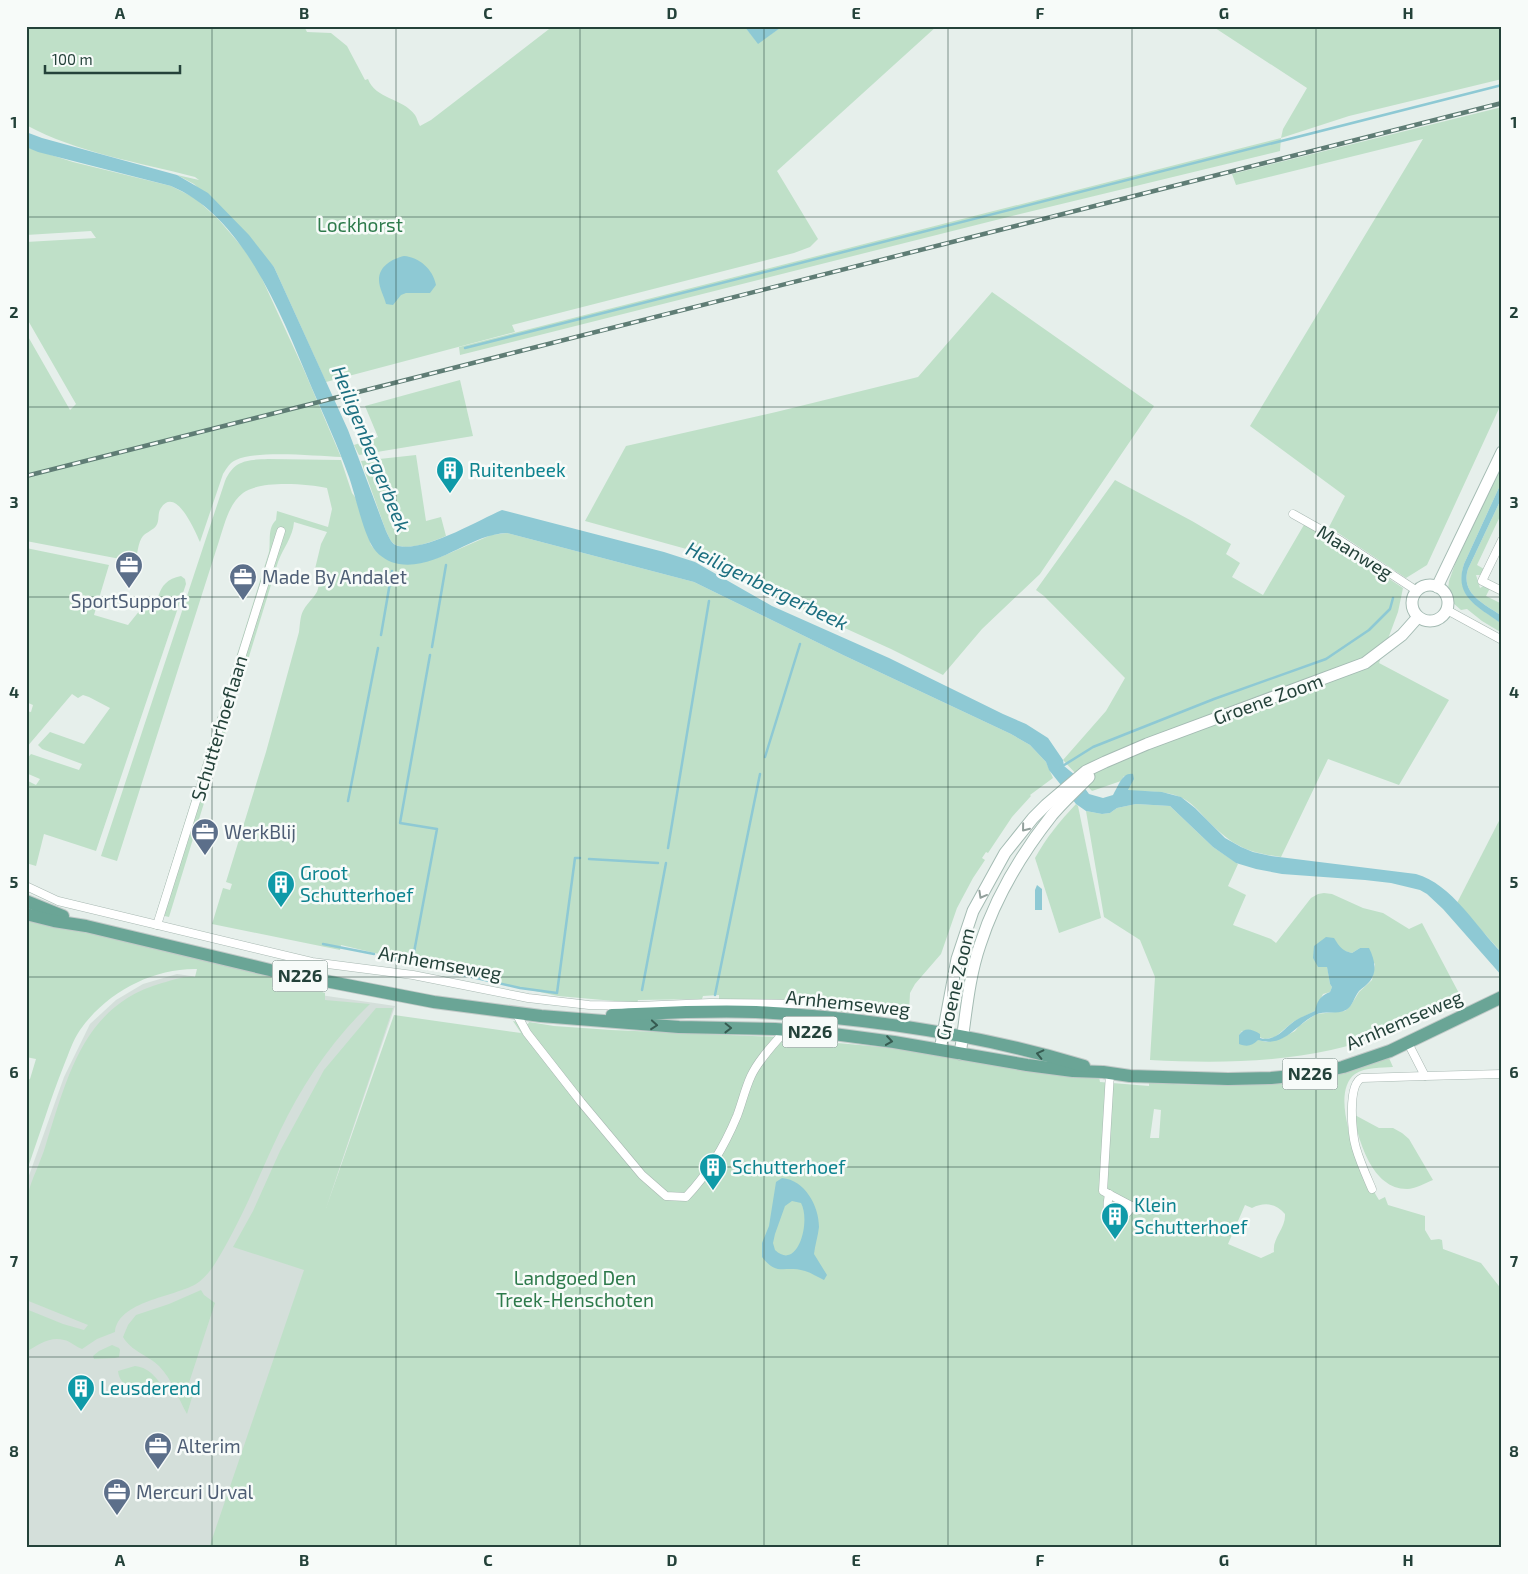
<svg xmlns="http://www.w3.org/2000/svg" width="1528" height="1574" font-family="'Exo 2',sans-serif">
<style>
.built{fill:#d4dfda}
.green{fill:#bfe0c8;fill-rule:evenodd}
.water{fill:#8ec9d4;fill-rule:evenodd}
.lines{fill:none;stroke-linecap:round;stroke-linejoin:round}
.stream{stroke:#8ec9d4;stroke-width:2.5}
.minor-casing{stroke:#a8b8b2;stroke-width:9}
.secondary-casing{stroke:#a4bbb3;stroke-width:13}
.primary-casing{stroke:#c2cac8;stroke-width:14}
.minor{stroke:#fff;stroke-width:8}
.secondary{stroke:#fff;stroke-width:11}
.primary{stroke:#6aa596;stroke-width:12}
.rail-casing{stroke:#5f7d75;stroke-width:4.5}
.rail{stroke:#f7fbf9;stroke-width:2.5;stroke-dasharray:8;stroke-linecap:butt}
.oneway{stroke:#92a09c}
.oneway2{stroke:#365b51}
.grid{fill:none;stroke:#24423a;stroke-width:1;stroke-opacity:0.55}
.labels{text-anchor:middle;stroke-width:5;stroke-linejoin:round;paint-order:stroke}
.shield{fill:#f7fbf9;stroke:#637a73;stroke-width:1}
.shield-label{font-size:18px;font-weight:bold;fill:#24423a}
.park-label{font-size:19px;fill:#2d7a4b;stroke:#f7fbf9}
.culture-label{font-size:19px;fill:#0d838f;stroke:#f7fbf9;text-anchor:start}
.street-label{font-size:19px;fill:#24423a;stroke:#f7fbf9}
.service-label{font-size:19px;fill:#4e5e75;stroke:#f7fbf9;text-anchor:start}
.water-label{font-size:20px;font-style:italic;fill:#1c6f80;stroke:#f7fbf9}
.neatline{fill:none;stroke:#24423a;stroke-width:2}
.grid-label{font-size:16px;text-anchor:middle;font-weight:bold;fill:#24423a}
</style>
<rect width="100%" height="100%" fill="#e6efeb"/>
<path class="built" d="M177 974 395 1006 210 1548H26V1184L64 1077 90 1024 116 1000 143 984Z"/>
<g class="green">
<path d="M26 26H304L307 32 331 33 347 46 365 80 368 79C375 99 403 98 415 115 417 118 418 123 420 126L431 120 553 26H744L758 43 783 26H937L777 171 818 239 810 247 794 253 512 325 515 332 326 382 274 267 194 184 177 175 199 180 195 177C138 162 78 153 26 125Z"/>
<path d="M1212 26H1502V79L1349 116 1281 138 1280 151 1008 217 460 355 459 347 1281 138 1283 129 1307 88Z"/>
<path d="M1502 107V402L1427 565 1406 578 1329 527 1345 496 1250 426 1423 139 1236 185 1232 174Z"/>
<path d="M26 147 73 162 171 186 195 198 219 220 243 248 258 270 304 370 341 457C315 456 257 450 236 460 230 462 227 468 223 474L200 542C196 533 176 485 161 508 157 513 160 521 156 526 153 530 147 532 143 536 138 542 137 555 136 562L26 541V333L70 410 76 404 26 317V242L96 238 91 231 26 235Z"/>
<path d="M992 292 1154 406 1040 574 982 629 943 675 891 649 774 596 690 550 585 521 626 446 776 412 918 377Z"/>
<path d="M460 380 473 436 359 455 354 445 378 437 365 406Z"/>
<path d="M416 455 426 521 441 517 446 536C434 541 402 554 392 542 389 539 388 534 386 531L361 461Z"/>
<path d="M268 459 341 460 352 493 355 497V496L371 545 375 550 400 564H409L424 562 443 556 491 535 507 533 694 582 843 655 1011 734 1030 745 1046 762 1053 778 1030 795 1031 796 1012 817 988 853 986 852 982 858 985 860 973 878 957 908 941 954 915 984 910 993 909 1011 907 1013 870 1006 869 1003 850 1001V1013L800 1009 719 1008V995L703 996 702 999 638 1000 637 1003 558 996 421 966V964L341 945 340 950 212 924 223 888 230 890 232 884 226 882 266 752 299 632C300 625 300 617 303 611 311 596 326 592 314 573L321 544 327 532 294 522C293 537 283 548 278 562L169 917 156 914 269 552C271 541 267 529 276 520L277 511 328 527 332 509 327 488C307 484 260 480 243 493 229 503 224 526 219 541L117 861 101 856 225 481C234 460 247 460 268 459Z"/>
<path d="M1502 463V481L1464 564C1454 597 1479 607 1502 624V633L1482 621 1467 609 1461 610 1452 602 1448 589 1449 581 1459 553Z"/>
<path d="M1115 480 1192 521 1231 544 1226 554 1240 563 1232 577 1263 595 1305 523 1403 588 1398 612 1379 663 1449 700 1399 785 1328 759 1281 857C1244 852 1232 845 1206 819 1199 811 1190 801 1180 797 1164 790 1146 792 1130 791L1128 790 1132 781 1124 776 1121 781 1092 791 1063 760 1106 711 1125 678 1044 596 1036 590Z"/>
<path d="M1502 497V512L1477 565 1484 569 1482 575H1476L1480 588 1485 585 1490 588 1486 596 1502 604V616C1485 604 1460 594 1468 569Z"/>
<path d="M26 548 109 565 94 615 128 625 149 599 158 597C162 585 167 579 181 576L185 579 186 584 96 851 44 834 36 866 26 863V780L36 785 40 779 26 773V760L31 754 79 770 82 764 42 749 38 745 50 732 84 744 110 708 89 697 83 695 78 698 72 694 26 748V711L31 712 33 705 26 702Z"/>
<path d="M1076 804 1078 806 1101 918 1059 933 1035 858C1046 838 1060 821 1076 804Z"/>
<path d="M1136 804 1170 806 1213 847 1238 864 1228 886 1246 895 1233 925 1271 939 1276 943 1311 898 1318 894 1324 893 1332 894 1363 908 1383 913 1409 929 1422 923 1462 999C1421 1021 1377 1040 1331 1050 1273 1063 1210 1063 1150 1060L1155 977 1140 940 1104 917 1086 811 1102 814 1110 813 1117 808ZM1360 948 1375 964 1372 980 1359 992 1351 1005 1345 1011 1316 1014 1299 1026 1295 1031 1280 1039 1266 1042 1239 1035 1242 1031 1265 1039 1275 1037 1293 1022 1315 1011 1323 994 1330 992 1332 987 1330 984 1327 966 1341 950 1352 953Z"/>
<path d="M1502 815V953L1457 903Z"/>
<path d="M26 916 282 978 325 993V1000L370 1004C332 1040 302 1085 280 1131 259 1175 242 1220 216 1262 212 1269 204 1279 196 1284 174 1297 118 1301 115 1332L97 1339 82 1349C76 1347 70 1341 64 1340 50 1336 38 1345 26 1352V1309L63 1324 84 1330 88 1325 26 1300C26 1276 26 1252 26 1228 26 1218 25 1207 27 1198 31 1179 41 1162 46 1144 68 1075 84 1005 162 983 174 980 183 976 195 977L197 969C152 968 106 993 80 1030 73 1040 69 1053 64 1065 50 1100 39 1137 26 1173V1081L30 1079 36 1059 26 1057Z"/>
<path d="M376 1008H393L326 1208 394 1015 521 1033 513 1021 528 1024 529 1022 554 1026 611 1030 778 1037 777 1039C885 1044 992 1061 1099 1077L1100 1082 1149 1086V1082C1230 1090 1311 1084 1389 1058L1393 1067C1382 1068 1365 1067 1355 1074 1326 1096 1364 1176 1379 1200L1385 1197 1388 1205 1425 1216V1230L1431 1240 1439 1239 1442 1240 1443 1249 1481 1263 1502 1290V1548H209L304 1270 233 1247 253 1211 280 1151 324 1070ZM1154 1109 1161 1110 1159 1138H1150ZM1245 1205 1252 1208C1264 1202 1276 1203 1285 1214 1286 1228 1272 1238 1274 1252L1261 1258 1228 1244Z"/>
<path d="M1353 1114 1379 1128H1393L1402 1133 1409 1139 1433 1180C1425 1183 1415 1189 1407 1189 1372 1189 1359 1141 1353 1114Z"/>
<path d="M201 1290 204 1295 215 1303 186 1392 193 1394 187 1414C178 1398 172 1379 159 1366 148 1355 132 1352 123 1337L128 1325 136 1315 169 1304Z"/>
<path d="M112 1345 119 1348 120 1350 119 1357 115 1358 94 1359 93 1356 99 1351Z"/>
<path d="M135 1366C151 1368 158 1380 167 1393 151 1399 120 1392 118 1371Z"/>
</g>
<g class="water">
<path d="M744 26H783L758 44Z"/>
<path d="M26 132 42 138 177 175 208 193 249 235 274 267 348 430 386 531C389 537 391 544 398 546 425 552 477 521 502 510L664 552 695 562 772 606 889 658 1003 714 1026 724 1048 738 1063 760 1064 766 1075 775 1089 794 1103 798 1113 795C1118 787 1122 772 1133 774L1134 779 1128 790 1162 792 1181 797 1195 808 1225 838 1241 847 1253 852 1271 856 1416 874C1452 884 1476 927 1502 953V976L1443 909 1427 894 1420 890 1391 883 1365 880 1282 874 1256 869 1236 863 1213 847 1170 806 1136 804 1117 808 1110 813 1102 814 1086 811 1076 804 1049 770 1046 762 1030 745 1011 734 843 655 694 582 507 533C470 534 438 570 399 564 390 563 379 556 374 549 363 533 356 497 349 477 338 446 324 416 311 386 282 317 245 217 171 186L38 152 26 147Z"/>
<path d="M404 256C419 257 433 269 436 285L430 293H406L401 295 393 305 386 304C384 296 379 288 379 280 379 266 392 259 404 256Z"/>
<path d="M1502 481V497L1468 569C1460 594 1485 604 1502 616V624C1479 607 1453 597 1464 564Z"/>
<path d="M1037 885 1042 889V910H1035V890Z"/>
<path d="M1326 937 1334 938C1339 946 1342 951 1352 953L1360 948H1369C1374 958 1378 971 1370 981 1367 985 1362 988 1359 991 1354 997 1353 1006 1346 1010 1337 1015 1324 1010 1315 1015 1295 1025 1285 1048 1258 1040 1252 1046 1247 1047 1239 1044V1035C1245 1027 1251 1029 1260 1034V1038C1274 1042 1282 1031 1292 1023 1298 1018 1307 1015 1315 1011 1317 1001 1320 996 1330 992L1332 987 1330 984 1327 967H1318L1313 958 1314 946Z"/>
<path d="M782 1178C805 1180 819 1206 819 1227 818 1236 815 1245 814 1254L827 1275 824 1280C817 1277 812 1273 805 1271 783 1265 778 1277 762 1257V1243L769 1226 776 1182ZM792 1201 801 1203C811 1221 798 1272 775 1250L773 1243 775 1234 785 1206Z"/>
</g>
<g class="lines">
<g class="stream">
<path d="M465 348 1502 85"/>
<path d="M381 635 392 571"/>
<path d="M432 647 446 565"/>
<path d="M765 757 800 644"/>
<path d="M1061 767 1093 747 1214 699 1326 659 1369 630 1390 609 1393 598"/>
<path d="M348 801 378 648"/>
<path d="M668 848 709 601"/>
<path d="M589 859 658 863"/>
<path d="M323 944 374 954"/>
<path d="M384 957 520 988 557 993 575 858H580"/>
<path d="M412 963 437 829 400 823 430 655"/>
<path d="M642 990 666 863"/>
<path d="M715 995 760 774"/>
</g>
<g class="minor-casing">
<g id="minor">
<path d="M1293 514 1341 541 1417 591"/>
<path d="M1502 540 1482 581 1502 591"/>
<path d="M1447 610 1502 640"/>
<path d="M26 886 58 901 312 962 413 975 528 998 589 1005 638 1006 710 1003 800 1004 857 1007"/>
<path d="M157 925 281 531"/>
<path d="M516 1013 527 1033 581 1102 642 1175 666 1196 686 1197C708 1174 725 1145 737 1116 742 1103 745 1089 751 1076 759 1059 774 1044 786 1030"/>
<path d="M1408 1043 1425 1076 1502 1074"/>
<path d="M1110 1073 1103 1191 1139 1210"/>
<path d="M1372 1189C1366 1175 1360 1162 1356 1148 1352 1135 1347 1084 1362 1078L1425 1076"/>
<path d="M1109 1194C1108 1200 1106 1209 1109 1215 1116 1226 1128 1213 1132 1206"/>
</g>
</g>
<g class="secondary-casing">
<g id="secondary">
<circle cx="1430" cy="603" r="18"/>
<path d="M1437 587 1502 452"/>
<path d="M940 1050 957 959 973 911 1005 853 1033 818 1046 805 1086 771 1105 762 1147 744 1365 663 1402 635 1418 617"/>
<path d="M960 1054C966 1017 968 980 980 945 995 898 1022 853 1052 815 1063 802 1077 789 1089 777"/>
</g>
</g>
<g class="primary-casing">
<g id="primary">
<path d="M26 901 63 916"/>
<path d="M26 914 54 921 86 926 274 971 434 1002 541 1016 679 1027 775 1029 826 1033 894 1042 1027 1065 1073 1071 1103 1072 1130 1076 1228 1079 1271 1078 1313 1074 1343 1067 1390 1051 1502 997"/>
<path d="M612 1015C660 1013 708 1010 756 1012 866 1018 978 1034 1084 1066"/>
</g>
</g>
<use href="#minor" class="minor"/>
<use href="#secondary" class="secondary"/>
<use href="#primary" class="primary"/>
<g class="rail-casing">
<path id="rail" d="M26 476 1502 103"/>
</g>
<use href="#rail" class="rail"/>
</g>
<defs><path id="oneway-chevron" d="M-2-3.5L2.5 0L-2 3.5" fill="none" stroke-width="1.6" stroke-linecap="round" stroke-linejoin="round" transform="scale(1.25)"/></defs>
<g class="oneway">
<use href="#oneway-chevron" transform="translate(1025 828) rotate(129)"/>
<use href="#oneway-chevron" transform="translate(982 895) rotate(119)"/>
</g>
<g class="oneway2">
<use href="#oneway-chevron" transform="translate(654 1025) rotate(5)"/>
<use href="#oneway-chevron" transform="translate(728 1028) rotate(1)"/>
<use href="#oneway-chevron" transform="translate(889 1041) rotate(8)"/>
<use href="#oneway-chevron" transform="translate(1040 1054) rotate(-167)"/>
</g>
<path class="grid" d="M212 26V1548M396 26V1548M580 26V1548M764 26V1548M948 26V1548M1132 26V1548M1316 26V1548M26 217H1502M26 407H1502M26 597H1502M26 787H1502M26 977H1502M26 1167H1502M26 1357H1502"/>
<defs>
<g id="building-pin" transform="scale(1.4375)"><path d="M0 17L-7.5 6A9.5 9.5 0 1 1 7.5 6Z" fill="#0f9aa8" stroke="#f7fbf9"/><path d="M-4-6H4V6H1V3H-1V6H-4ZM-2.5-4.3h1.7v1.8h-1.7ZM.8-4.3h1.7v1.8H.8ZM-2.5-1h1.7V.8h-1.7ZM.8-1h1.7V.8H.8Z" fill="#fff"/></g>
<g id="office-pin" transform="scale(1.4375)"><path d="M0 17L-7.5 6A9.5 9.5 0 1 1 7.5 6Z" fill="#5c6f8a" stroke="#f7fbf9"/><path d="M-6-3h4V-5.5h4V-3h4V5H-6ZM-1-4.5V-3h2v-1.5ZM-6 0V1H6V0Z" fill="#fff"/></g>
</defs>
<g fill-rule="evenodd">
<use href="#building-pin" x="450" y="470"/>
<use href="#office-pin" x="129" y="565"/>
<use href="#office-pin" x="243" y="577"/>
<use href="#office-pin" x="205" y="832"/>
<use href="#building-pin" x="281" y="884"/>
<use href="#building-pin" x="713" y="1167"/>
<use href="#building-pin" x="1115" y="1216"/>
<use href="#building-pin" x="81" y="1388"/>
<use href="#office-pin" x="158" y="1446"/>
<use href="#office-pin" x="117" y="1492"/>
</g>
<g class="labels">
<g class="shield">
<rect x="272.5" y="960.5" width="55" height="31" rx="4"/>
<rect x="782.5" y="1016.5" width="55" height="31" rx="4"/>
<rect x="1282.5" y="1058.5" width="55" height="31" rx="4"/>
</g>
<g class="shield-label">
<text x="300" y="982">N226</text>
<text x="810" y="1038">N226</text>
<text x="1310" y="1080">N226</text>
</g>
<g class="park-label">
<text x="360" y="232">Lockhorst</text>
<text x="575" y="1285">Landgoed Den<tspan x="575" dy="22">Treek-Henschoten</tspan></text>
</g>
<g class="culture-label">
<text x="469" y="477">Ruitenbeek</text>
<text x="300" y="880">Groot<tspan x="300" dy="22">Schutterhoef</tspan></text>
<text x="732" y="1174">Schutterhoef</text>
<text x="1134" y="1212">Klein<tspan x="1134" dy="22">Schutterhoef</tspan></text>
<text x="100" y="1395">Leusderend</text>
</g>
<g class="street-label">
<text transform="translate(1355 552) rotate(32)" y="7">Maanweg</text>
<text transform="translate(1268 699) rotate(-20)" y="7">Groene Zoom</text>
<text transform="translate(219 728) rotate(-73)" y="7">Schutterhoeflaan</text>
<text transform="translate(440 963) rotate(10)" y="7">Arnhemseweg</text>
<text transform="translate(955 984) rotate(-77)" y="7">Groene Zoom</text>
<text transform="translate(848 1003) rotate(6)" y="7">Arnhemseweg</text>
<text transform="translate(1404 1020) rotate(-23)" y="7">Arnhemseweg</text>
</g>
<g class="service-label">
<text x="262" y="584">Made By Andalet</text>
<text x="129" y="608" text-anchor="middle">SportSupport</text>
<text x="224" y="839">WerkBlij</text>
<text x="177" y="1453">Alterim</text>
<text x="136" y="1499">Mercuri Urval</text>
</g>
<g class="water-label">
<text transform="translate(371 449) rotate(68)" y="7">Heiligenbergerbeek</text>
<text transform="translate(767 586) rotate(26)" y="7">Heiligenbergerbeek</text>
</g>
</g>
<rect width="1528" height="1574" fill="none" stroke="#f7fbf9" stroke-width="55"/>
<path d="M45 65v8h135v-8" fill="none" stroke="#24423a" stroke-width="2.5"/>
<text x="52" y="65" font-size="15" fill="#24423a" stroke="#f7fbf9" stroke-width="4" paint-order="stroke">100 m</text>
<rect x="28" y="28" width="1472" height="1518" class="neatline"/>
<g class="grid-label">
<text x="120" y="19">A</text>
<text x="304" y="19">B</text>
<text x="488" y="19">C</text>
<text x="672" y="19">D</text>
<text x="856" y="19">E</text>
<text x="1040" y="19">F</text>
<text x="1224" y="19">G</text>
<text x="1408" y="19">H</text>
<text x="14" y="128">1</text>
<text x="1514" y="128">1</text>
<text x="14" y="318">2</text>
<text x="1514" y="318">2</text>
<text x="14" y="508">3</text>
<text x="1514" y="508">3</text>
<text x="14" y="698">4</text>
<text x="1514" y="698">4</text>
<text x="14" y="888">5</text>
<text x="1514" y="888">5</text>
<text x="14" y="1078">6</text>
<text x="1514" y="1078">6</text>
<text x="14" y="1267">7</text>
<text x="1514" y="1267">7</text>
<text x="14" y="1457">8</text>
<text x="1514" y="1457">8</text>
<text x="120" y="1566">A</text>
<text x="304" y="1566">B</text>
<text x="488" y="1566">C</text>
<text x="672" y="1566">D</text>
<text x="856" y="1566">E</text>
<text x="1040" y="1566">F</text>
<text x="1224" y="1566">G</text>
<text x="1408" y="1566">H</text>
</g>
</svg>
